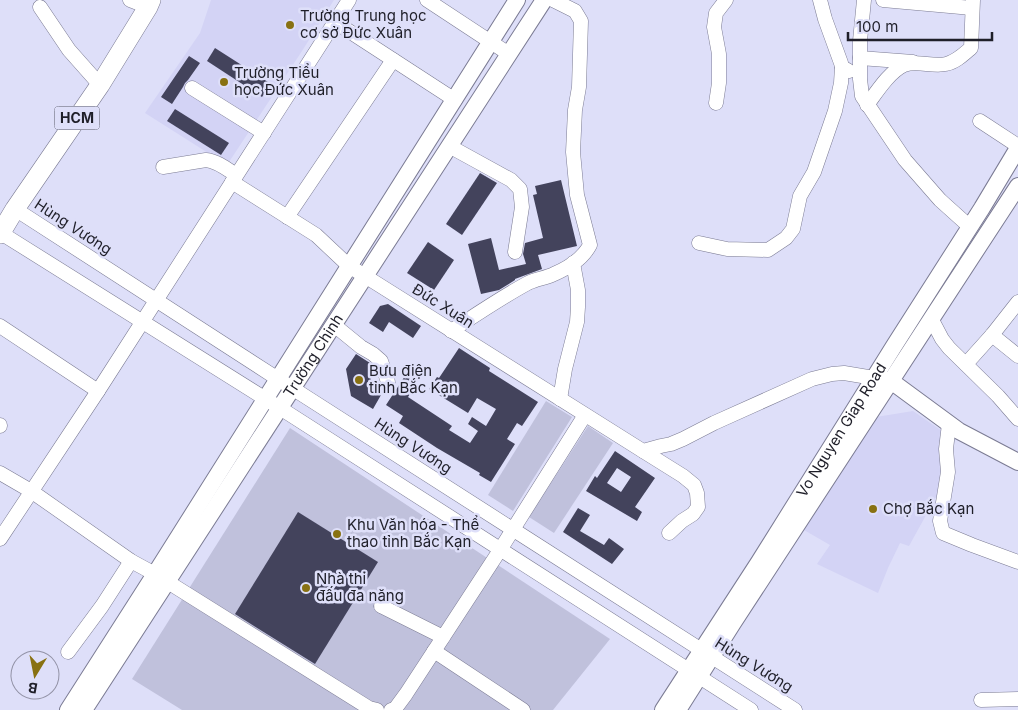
<svg xmlns="http://www.w3.org/2000/svg" width="1018" height="710" font-family="Inter,sans-serif">
<style>
.built{fill:#d3d3f5}
.green{fill:#c0c1dc}
.building{fill:#43435c;fill-rule:evenodd}
.lines{fill:none;stroke-linecap:round;stroke-linejoin:round}
.minor-casing{stroke:#7b7b93;stroke-width:15}
.major-casing{stroke:#7b7b93;stroke-width:18}
.highway-casing{stroke:#7b7b93;stroke-width:20}
.minor{stroke:#fff;stroke-width:14}
.major{stroke:#fff;stroke-width:16}
.highway{stroke:#fff;stroke-width:19}
.poi-dot{fill:#887112;stroke:#dedff9;stroke-width:2}
.labels{text-anchor:middle;stroke-width:5;stroke-linejoin:round;paint-order:stroke}
.shield{fill:#dedff9;stroke:#585967;stroke-width:1}
.shield-label{font-size:14px;font-weight:bold;fill:#1f1f29}
.poi-label{font-size:15px;fill:#1f1f29;stroke:#dedff9;text-anchor:start}
.street-label{font-size:15px;fill:#1f1f29;stroke:#dedff9}
</style>
<rect width="100%" height="100%" fill="#dedff9"/>
<g class="built">
<path d="M211 0H334L302 51 227 165 145 113 200 33Z"/>
<path d="M913 411 942 431 941 488 909 546 900 543 888 568 878 593 817 564 830 545 804 530 876 417Z"/>
</g>
<g class="green">
<path d="M546 401 572 417 513 511 488 495Z"/>
<path d="M588 426 613 443 554 533 529 517Z"/>
<path d="M290 428 610 639 553 710H182L132 679Z"/>
</g>
<g class="building">
<path d="M215 48 271 84 262 97 207 61Z"/>
<path d="M189 56 200 63 188 80 185 83 183 87 172 104 161 97Z"/>
<path d="M175 109 229 143 221 155 167 121Z"/>
<path d="M480 173 497 183 462 235 446 224Z"/>
<path d="M561 180 577 246 538 255 542 269 515 279V280L499 290 481 294 468 244 491 238 499 270 526 264 523 254 525 243 543 238 533 195 537 194 535 186Z"/>
<path d="M428 242 454 260 434 290 407 273Z"/>
<path d="M388 304 421 326 413 338 389 322 383 332 369 323 380 306Z"/>
<path d="M459 348 490 368 489 371 538 402 522 426 517 423 507 439 515 444 491 482 479 475 480 473 437 448 399 423 403 416 386 405 405 376 417 383 408 397 452 426 449 430 470 443 478 431 468 424 472 417 486 426 496 409 477 398 468 413 429 389 437 377 439 378Z"/>
<path d="M356 354 370 363 368 365 373 391 381 395 373 409 351 396 346 369Z"/>
<path d="M615 451 655 478 635 507 642 512 637 521 586 491 595 476 597 478ZM617 468 631 477 621 492 607 483Z"/>
<path d="M578 508 590 515 580 531 604 545 609 538 624 549 612 564 563 532Z"/>
<path d="M298 512 378 562 315 664 235 614Z"/>
</g>
<g class="lines">
<g class="minor-casing">
<g id="minor">
<path d="M130 0 148 7"/>
<path d="M427 0 509 54"/>
<path d="M820 0 825 19 841 63 842 67 849 71"/>
<path d="M864 0 860 41V79L862 96 905 160 940 200 970 227"/>
<path d="M883 0 972 8"/>
<path d="M40 7 69 50 100 85"/>
<path d="M335 22 455 100"/>
<path d="M860 58 913 62"/>
<path d="M192 88 264 133"/>
<path d="M716 103 719 83V54L714 27 716 13 726 0"/>
<path d="M867 105C876 93 889 72 904 65 917 60 932 67 946 64 956 62 964 54 971 48L973 0"/>
<path d="M980 121 1018 146"/>
<path d="M449 146 511 180 520 189 522 207 515 252"/>
<path d="M163 167 206 160C217 161 227 169 236 175"/>
<path d="M232 182 316 235 349 266 643 451 661 446 671 444 683 439 714 423 812 379 832 374 844 373 874 378"/>
<path d="M15 209 278 379 795 710"/>
<path d="M287 217 393 60"/>
<path d="M1 233 280 408 751 710"/>
<path d="M699 243 727 249 768 250 786 238 793 229 800 196 814 172 835 111 841 83 842 67"/>
<path d="M932 320 942 339 949 348 998 396 1018 419"/>
<path d="M334 325 361 347 373 354 381 361 388 382"/>
<path d="M0 326 98 391"/>
<path d="M451 331C477 314 502 297 528 283 536 279 546 278 554 274 568 268 583 258 590 245L577 195 573 152 575 110 579 87 581 21 575 11 553 0"/>
<path d="M992 335 1018 356"/>
<path d="M966 364 992 335 1018 302"/>
<path d="M560 399 565 369 577 322 578 307V290L573 263"/>
<path d="M949 424 946 449 948 472 940 521 943 533 972 545 1018 562"/>
<path d="M0 426V425"/>
<path d="M643 451 683 476 694 485 697 493 698 507 693 514 682 521 669 533"/>
<path d="M0 473 31 491 131 561 155 574 369 708 377 710"/>
<path d="M0 539 98 391 349 0"/>
<path d="M381 606 443 637"/>
<path d="M434 651 523 710"/>
<path d="M68 652 102 606 131 561"/>
<path d="M981 700 1018 699"/>
<path d="M391 710 395 709 406 694 500 550 585 415"/>
</g>
</g>
<g class="major-casing">
<g id="major">
<path d="M881 379 891 381 959 431 1018 462"/>
<path d="M68 710 155 574 517 0"/>
<path id="s1" d="M84 710 544 0"/>
<path id="s2" d="M663 710 759 562 851 415 894 346 982 208 1018 148"/>
<path d="M678 710 733 623 1018 186"/>
</g>
</g>
<g class="highway-casing">
<path id="highway" d="M0 234 15 209 100 85 148 7 151 0"/>
</g>
<use href="#minor" class="minor"/>
<use href="#major" class="major"/>
<use href="#highway" class="highway"/>
</g>
<g class="poi-dot">
<circle cx="290" cy="25" r="5"/>
<circle cx="224" cy="82" r="5"/>
<circle cx="359" cy="380" r="5"/>
<circle cx="873" cy="509" r="5"/>
<circle cx="337" cy="534" r="5"/>
<circle cx="306" cy="588" r="5"/>
</g>
<g class="labels">
<rect class="shield" x="54.5" y="106.5" width="45" height="23" rx="4"/>
<g class="shield-label">
<text x="77" y="123">HCM</text>
</g>
<g class="poi-label">
<text x="300" y="21">Trường Trung học<tspan x="300" dy="17">cơ sở Đức Xuân</tspan></text>
<text x="234" y="78">Trường Tiểu<tspan x="234" dy="17">học Đức Xuân</tspan></text>
<text x="369" y="376">Bưu điện<tspan x="369" dy="17">tỉnh Bắc Kạn</tspan></text>
<text x="883" y="514">Chợ Bắc Kạn</text>
<text x="347" y="530">Khu Văn hóa - Thể<tspan x="347" dy="17">thao tỉnh Bắc Kạn</tspan></text>
<text x="316" y="584">Nhà thi<tspan x="316" dy="17">đấu đa năng</tspan></text>
</g>
<g class="street-label">
<text transform="translate(73 227) rotate(33)" y="5">Hùng Vương</text>
<text transform="translate(443 306) rotate(32)" y="5">Đức Xuân</text>
<text dy="5" stroke="none"><textPath href="#s1" startOffset="422">Trường Chinh</textPath></text>
<text dy="5" stroke="none"><textPath href="#s2" startOffset="332">Vo Nguyen Giap Road</textPath></text>
<text transform="translate(413 446) rotate(33)" y="5">Hùng Vương</text>
<text transform="translate(754 665) rotate(32)" y="5">Hùng Vương</text>
</g>
</g>
<g transform="translate(35 675) rotate(190)"><circle r="24" fill="#dedff9" stroke="#9292a6"/>
<path d="M0-4L9 19L0 12L-9 19Z" fill="#887112"/>
<text y="-8" font-size="14" font-weight="bold" text-anchor="middle" fill="#1f1f29">B</text>
</g>
<path d="M848 32v8h144v-8" fill="none" stroke="#1f1f29" stroke-width="2.5"/>
<text x="856" y="32" font-size="15" fill="#1f1f29" stroke="#dedff9" stroke-width="4" paint-order="stroke">100 m</text>
</svg>
